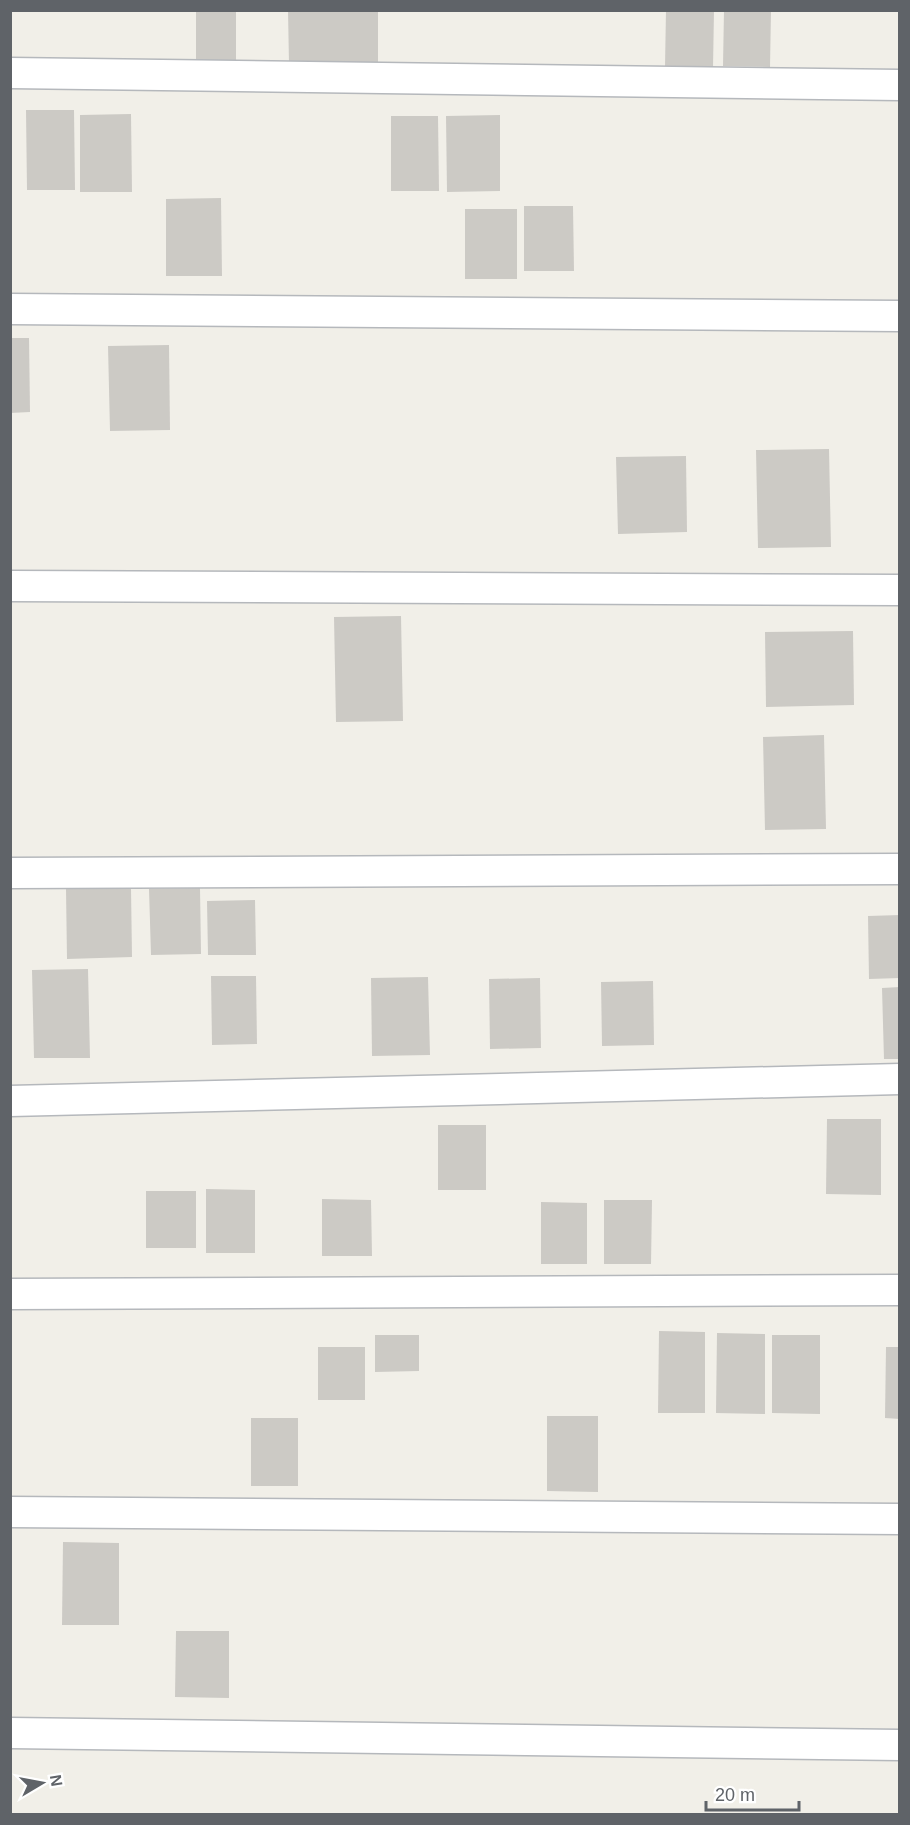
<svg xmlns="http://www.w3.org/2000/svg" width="910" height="1825" font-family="Arial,sans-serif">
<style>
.building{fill:#cccac5}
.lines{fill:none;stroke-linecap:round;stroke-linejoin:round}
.street-casing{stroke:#b5b8bc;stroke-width:33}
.street{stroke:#fff;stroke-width:30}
</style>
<rect width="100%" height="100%" fill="#f1efe8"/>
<g class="building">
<rect x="196" y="10" width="40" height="55"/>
<path d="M288 10H378V64H289Z"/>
<path d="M666 10H714L713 68 665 67Z"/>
<path d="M724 10H771L770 67 723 66Z"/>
<path d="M26 110H74L75 190H27Z"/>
<path d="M131 114 132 192H80V115Z"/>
<path d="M500 115V191L447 192 446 116Z"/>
<path d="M391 116H438L439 191H391Z"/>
<path d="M221 198 222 276H166V199Z"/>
<path d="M524 206H573L574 271H524Z"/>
<rect x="465" y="209" width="52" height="70"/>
<path d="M10 338H29L30 412 10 413Z"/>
<path d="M169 345 170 430 110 431 108 346Z"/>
<path d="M829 449 831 547 758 548 756 450Z"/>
<path d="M686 456 687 532 618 534 616 457Z"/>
<path d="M401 616 403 721 336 722 334 617Z"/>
<path d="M853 631 854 705 766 707 765 632Z"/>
<path d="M824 735 826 829 765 830 763 737Z"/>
<path d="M131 888 132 957 67 959 66 889Z"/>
<path d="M200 888 201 954 151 955 149 889Z"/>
<path d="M255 900 256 955H208L207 901Z"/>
<path d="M900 915V978L869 979 868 916Z"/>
<path d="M88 969 90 1058H34L32 970Z"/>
<path d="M211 976H256L257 1044 212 1045Z"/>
<path d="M428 977 430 1055 372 1056 371 978Z"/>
<path d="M540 978 541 1048 490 1049 489 979Z"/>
<path d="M653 981 654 1045 602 1046 601 982Z"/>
<path d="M900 987V1059H884L882 988Z"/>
<path d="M827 1119H881V1195L826 1194Z"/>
<rect x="438" y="1125" width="48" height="65"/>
<path d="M206 1189 255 1190V1253H206Z"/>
<rect x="146" y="1191" width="50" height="57"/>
<path d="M322 1199 371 1200 372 1256H322Z"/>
<path d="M604 1200H652L651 1264H604Z"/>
<path d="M541 1202 587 1203V1264H541Z"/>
<path d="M659 1331 705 1332V1413H658Z"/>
<path d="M717 1333 765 1334V1414L716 1413Z"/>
<path d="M375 1335H419V1371L375 1372Z"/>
<path d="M772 1335H820V1414L772 1413Z"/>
<rect x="318" y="1347" width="47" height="53"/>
<path d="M886 1347H900V1419L885 1418Z"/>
<path d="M547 1416H598V1492L547 1491Z"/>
<rect x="251" y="1418" width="47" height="68"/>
<path d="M63 1542 119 1543V1625H62Z"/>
<path d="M176 1631H229V1698L175 1697Z"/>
</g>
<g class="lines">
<g class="street-casing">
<g id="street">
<path d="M10 73 900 85"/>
<path d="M10 309 900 316"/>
<path d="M10 586 900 590"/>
<path d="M10 873 900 869"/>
<path d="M10 1101 900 1079"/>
<path d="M10 1294 900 1290"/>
<path d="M10 1512 900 1519"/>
<path d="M10 1733 900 1745"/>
</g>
</g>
<use href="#street" class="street"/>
</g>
<rect width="910" height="1825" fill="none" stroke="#5f6368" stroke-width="24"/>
<g transform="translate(42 1783) rotate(80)" stroke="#ffffff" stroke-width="4.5" paint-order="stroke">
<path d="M0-4.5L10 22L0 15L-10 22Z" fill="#5f6368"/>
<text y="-9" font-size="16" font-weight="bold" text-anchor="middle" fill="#5f6368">N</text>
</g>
<path d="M706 1801v9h93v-9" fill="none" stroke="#5f6368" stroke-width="3"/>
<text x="715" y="1801" font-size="18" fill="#5f6368" stroke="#ffffff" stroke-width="4.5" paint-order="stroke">20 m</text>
</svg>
